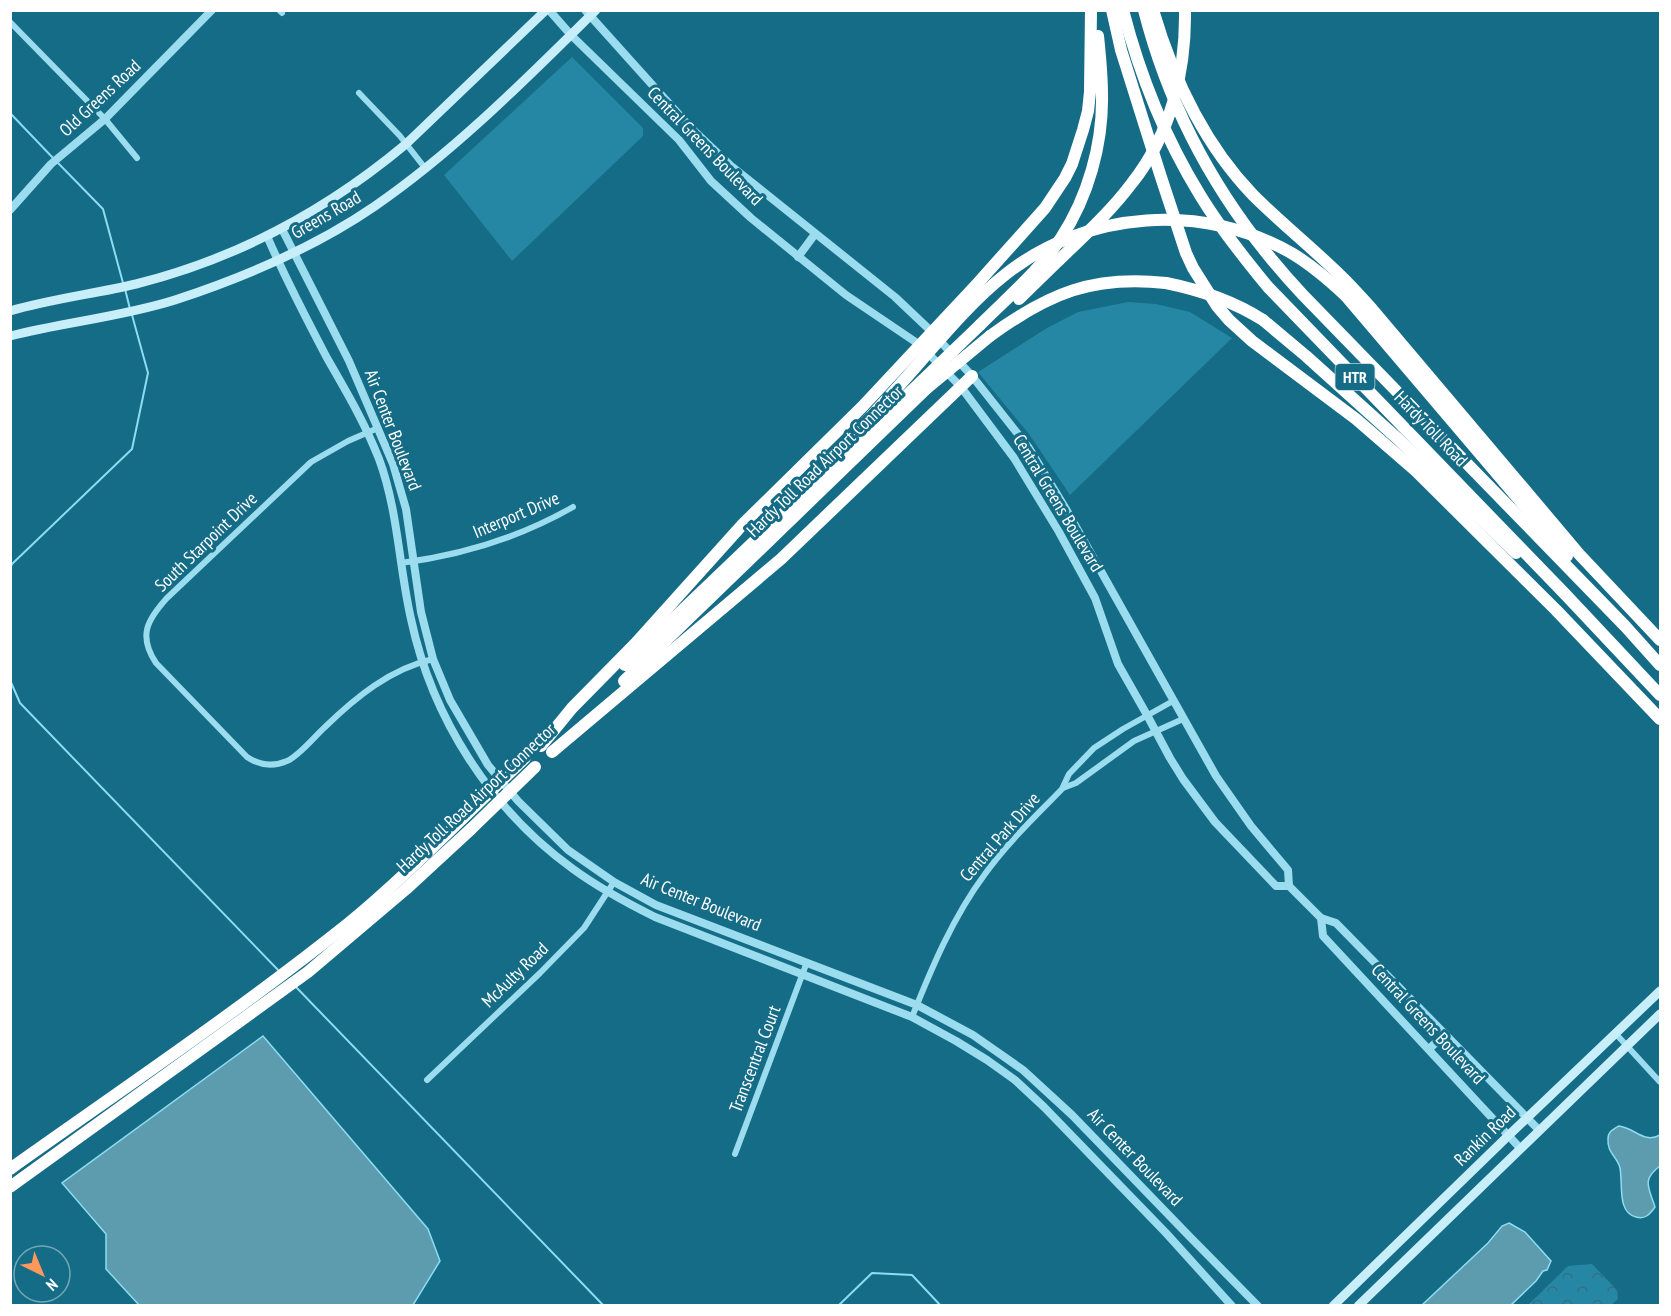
<svg xmlns="http://www.w3.org/2000/svg" width="1671" height="1316" font-family="'PT Sans Narrow',sans-serif">
<style>
.grass{fill:#2587a4}
.forest{fill:url(#forest-crowns)}
.water{fill:#5d9caf;stroke:#8ddcf1;stroke-width:1.5}
.lines{fill:none;stroke-linecap:round;stroke-linejoin:round}
.stream{stroke:#8ddcf1;stroke-width:2}
.minor{stroke:#9bdcee;stroke-width:6}
.tertiary{stroke:#9bdcee;stroke-width:8}
.secondary{stroke:#c8eefa;stroke-width:9}
.motorway{stroke:#fff;stroke-width:12}
.motorway-bridge{stroke:#fff;stroke-width:12}
.labels{text-anchor:middle;stroke-width:6;stroke-linejoin:round;paint-order:stroke}
.shield{fill:#156c86;stroke:#b9d3db;stroke-width:1.5}
.shield-label{font-size:16px;font-weight:bold;fill:#fff}
.street-label{font-size:18px;fill:#fff;stroke:#156c86}
</style>
<defs>
<pattern id="forest-crowns" width="20" height="18" patternUnits="userSpaceOnUse" patternTransform="scale(1.5)"><rect width="20" height="18" fill="#2587a4"/><path d="M2 6a3 3 0 1 1 6 0M12 15a3 3 0 1 1 6 0" fill="none" stroke="#356f81"/></pattern>
</defs>
<rect width="100%" height="100%" fill="#156c86"/>
<g class="grass">
<path d="M572 57 643 128V136L512 261 444 175Z"/>
<path d="M1128 302 1156 304 1190 312 1232 338 1070 495 1029 434 978 372 1047 328 1078 312Z"/>
</g>
<path class="forest" d="M1592 1264 1617 1290 1618 1299 1611 1305H1528L1568 1266Z"/>
<g class="water">
<path d="M263 1036 428 1229 440 1261 413 1305H139L106 1269V1234L62 1183Z"/>
<path d="M1619 1126C1635 1128 1644 1144 1660 1135V1166C1641 1180 1649 1188 1655 1207 1650 1214 1645 1220 1636 1217 1617 1213 1623 1184 1620 1168 1617 1156 1607 1153 1608 1139 1608 1132 1612 1130 1619 1126Z"/>
<path d="M1509 1223 1525 1232 1551 1261 1547 1270 1543 1271 1536 1281 1511 1305H1422L1488 1243 1502 1226Z"/>
</g>
<g class="lines">
<g class="stream">
<path d="M10 113 54 159"/>
<path d="M58 163 103 209 123 283"/>
<path d="M125 289 130 309"/>
<path d="M10 569 12 564 132 449 148 373 132 315"/>
<path d="M10 680 20 703 280 972"/>
<path d="M295 986 604 1306"/>
<path d="M838 1306 872 1273 912 1275 941 1306"/>
</g>
<g class="minor">
<path d="M279 10 282 13"/>
<path d="M10 22 105 119 137 158"/>
<path d="M359 93 400 136 425 168"/>
<path d="M378 428 348 441 311 462 167 598C147 620 138 636 156 663L247 757C259 765 273 767 287 761 299 756 314 737 325 727 356 697 390 669 433 659"/>
<path d="M401 563C462 555 519 538 573 507"/>
<path d="M1063 788 1076 783 1134 741 1183 719"/>
<path d="M912 1017C932 967 953 917 985 874 1007 843 1036 816 1062 789L1069 774 1094 748 1123 729 1173 701"/>
<path d="M1616 1034 1660 1082"/>
<path d="M427 1080 540 973 584 928 614 882"/>
<path d="M735 1154 807 962"/>
</g>
<g class="tertiary">
<path d="M549 10 571 35 679 140 711 181 751 218 846 295 920 345 961 387 1014 458 1059 532 1095 598 1118 664 1147 715 1170 758 1183 779 1215 822 1276 886H1289"/>
<path d="M585 10 691 128 730 165 895 297 932 332 972 376 1029 448 1066 509 1216 776 1251 826 1288 870 1289 886 1321 918 1336 923 1539 1130"/>
<path d="M10 210 51 164 105 119 212 10"/>
<path d="M282 229 349 361 393 464 406 509 421 612 433 659 450 700 488 765 518 801 568 850 614 882 656 905 917 1005 973 1035 1023 1070 1072 1115 1190 1237 1258 1306"/>
<path d="M267 236C285 278 306 318 327 358 346 391 365 423 379 459 398 510 399 567 411 619 432 718 491 810 573 869 599 888 627 903 655 917L912 1017 956 1041 987 1060 1015 1080 1044 1107 1166 1233 1232 1306"/>
<path d="M798 257 815 234"/>
<path d="M1321 918 1323 936 1520 1148"/>
<path d="M1429 1049 1445 1034"/>
</g>
<g class="secondary">
<path d="M10 311C51 299 94 294 136 284 236 259 327 210 406 144L546 10"/>
<path d="M10 336C65 322 121 317 175 300 245 277 314 248 375 206 455 151 527 78 596 10"/>
<path d="M1333 1306 1509 1135 1660 991"/>
<path d="M1358 1306 1660 1014"/>
</g>
<g class="motorway">
<path d="M1112 10 1121 50 1160 174 1186 253 1193 268 1217 306 1229 320 1252 341 1356 419 1416 471 1556 610 1660 719"/>
<path d="M1123 10C1140 76 1165 138 1200 195 1220 228 1244 258 1268 287L1565 594 1660 695"/>
<path d="M1144 10C1172 120 1226 213 1303 295L1625 626 1660 665"/>
<path d="M1153 10C1173 78 1204 144 1253 195 1282 224 1315 250 1344 279 1354 289 1363 299 1372 309L1579 554 1660 640"/>
<path d="M1346 296 1567 556"/>
<path d="M1019 299 1059 260"/>
<path d="M1263 320 1306 356 1398 439 1516 553"/>
<path d="M980 325C1008 297 1039 271 1061 238 1088 197 1103 144 1102 95 1102 75 1100 55 1098 36"/>
<path d="M990 336C1049 293 1093 275 1166 283"/>
<path d="M853 436 896 389"/>
<path d="M625 665 904 398"/>
<path d="M624 681 926 389"/>
<path d="M541 746 572 708 635 644 743 524 862 407 977 284 1045 208 1065 178 1072 164 1083 130 1088 111 1090 92 1091 10"/>
<path d="M552 752 781 559 972 376"/>
<path d="M10 1169C124 1088 240 1010 349 923 389 890 426 854 463 818"/>
<path d="M10 1187 308 972 406 889 471 829"/>
</g>
<g class="motorway-bridge">
<path d="M1059 260C1085 235 1111 211 1132 183 1171 134 1186 71 1185 10"/>
<path d="M1166 283C1201 290 1233 301 1263 320"/>
<path d="M896 389C931 351 965 306 1006 274 1087 210 1204 202 1293 254 1313 266 1330 281 1346 296"/>
<path d="M926 389 990 336"/>
<path d="M904 398 980 325"/>
<path d="M463 818 525 758"/>
<path d="M471 829 535 767"/>
</g>
</g>
<g class="labels">
<rect class="shield" x="1335.5" y="364" width="39" height="26" rx="4.5"/>
<g class="shield-label">
<text x="1355" y="383">HTR</text>
</g>
<g class="street-label">
<text transform="translate(100 98) rotate(-43)" y="6">Old Greens Road</text>
<text transform="translate(705 146) rotate(46)" y="6">Central Greens Boulevard</text>
<text transform="translate(326 215) rotate(-30)" y="6">Greens Road</text>
<text transform="translate(1431 429) rotate(46)" y="6">Hardy Toll Road</text>
<text transform="translate(393 430) rotate(69)" y="6">Air Center Boulevard</text>
<text transform="translate(825 461) rotate(-44)" y="6">Hardy Toll Road Airport Connector</text>
<text transform="translate(1058 503) rotate(59)" y="6">Central Greens Boulevard</text>
<text transform="translate(516 515) rotate(-23)" y="6">Interport Drive</text>
<text transform="translate(206 542) rotate(-44)" y="6">South Starpoint Drive</text>
<text transform="translate(476 798) rotate(-43)" y="6">Hardy Toll Road Airport Connector</text>
<text transform="translate(1000 837) rotate(-49)" y="6">Central Park Drive</text>
<text transform="translate(701 902) rotate(22)" y="6">Air Center Boulevard</text>
<text transform="translate(515 975) rotate(-44)" y="6">McAulty Road</text>
<text transform="translate(1428 1024) rotate(47)" y="6">Central Greens Boulevard</text>
<text transform="translate(755 1059) rotate(-69)" y="6">Transcentral Court</text>
<text transform="translate(1485 1136) rotate(-44)" y="6">Rankin Road</text>
<text transform="translate(1135 1157) rotate(46)" y="6">Air Center Boulevard</text>
</g>
</g>
<rect width="1671" height="1316" fill="none" stroke="#ffffff" stroke-width="24"/>
<g transform="translate(42 1274) rotate(137)"><circle r="28" fill="#156c86" stroke="#73a7b6" stroke-width="1.5"/>
<path d="M0-4.5L10 22L0 15L-10 22Z" fill="#ff9858"/>
<text y="-9" font-size="16" font-weight="bold" text-anchor="middle" fill="#ffffff">N</text>
</g>
</svg>
